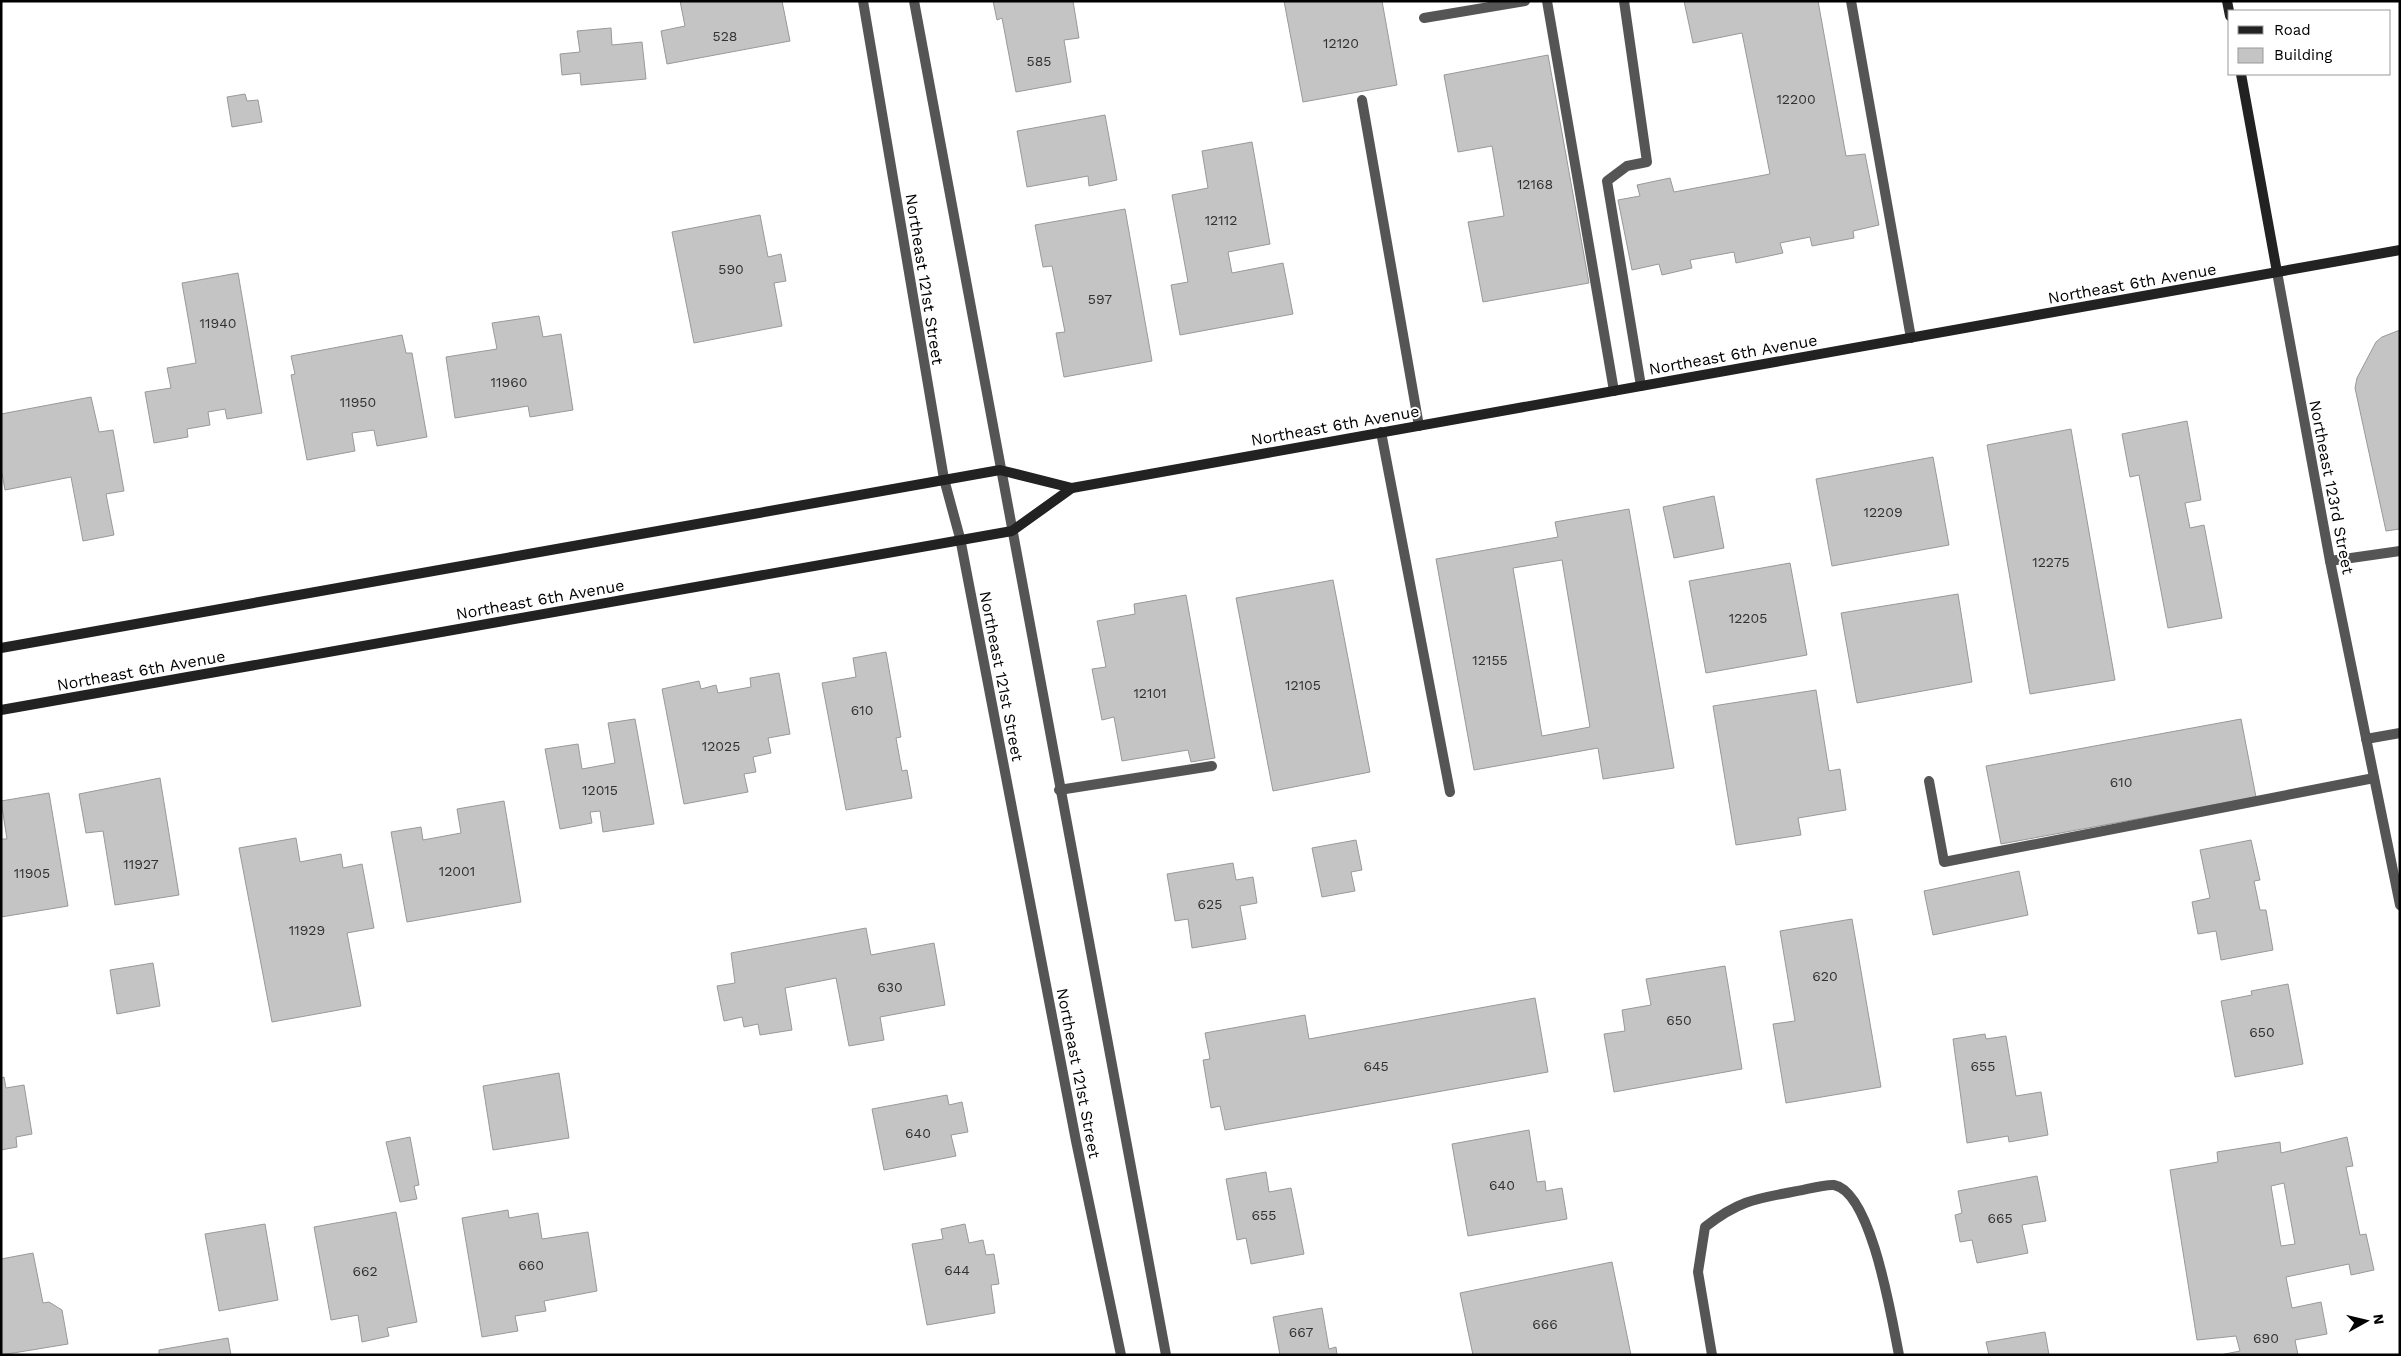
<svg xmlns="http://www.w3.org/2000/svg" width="2401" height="1356" font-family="'Work Sans',sans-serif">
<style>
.building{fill:#c4c4c4;stroke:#999;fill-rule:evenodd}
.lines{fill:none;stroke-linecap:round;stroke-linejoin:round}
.lane{stroke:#555;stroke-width:10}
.street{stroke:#555;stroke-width:10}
.secondary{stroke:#222;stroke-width:10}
.labels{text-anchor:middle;stroke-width:4;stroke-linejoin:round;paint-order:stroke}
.number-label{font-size:14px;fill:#313131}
.street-label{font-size:16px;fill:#000;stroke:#fff}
</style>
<rect width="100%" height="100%" fill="#fff"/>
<g class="building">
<path d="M680 1H782L790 41 667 64 661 31 685 26Z"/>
<path d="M993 1H1073L1079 38 1064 40 1071 82 1016 92 1002 18 997 20Z"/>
<path d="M1284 1H1382L1397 85 1303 102Z"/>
<path d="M1684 1H1818L1846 156 1865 154 1879 225 1853 231 1854 238 1812 246 1810 237 1780 243 1783 253 1736 263 1734 252 1690 260 1692 268 1662 275 1659 264 1632 270 1618 200 1640 196 1637 185 1670 178 1674 192 1770 174 1742 33 1693 43Z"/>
<path d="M611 28 612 45 642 42 646 79 581 85 580 73 562 75 560 54 580 52 577 31Z"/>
<path d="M1548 55 1589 283 1483 302 1468 222 1504 216 1492 146 1458 152 1444 75Z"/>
<path d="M245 94 247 101 258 100 262 122 232 127 227 97Z"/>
<path d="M1105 115 1117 180 1089 186 1088 176 1027 187 1017 131Z"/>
<path d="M1252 142 1270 244 1228 252 1232 273 1283 263 1293 314 1180 335 1171 285 1188 282 1172 195 1208 188 1202 151Z"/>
<path d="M1125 209 1152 361 1064 377 1056 333 1065 332 1052 266 1043 267 1035 225Z"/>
<path d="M760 215 768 257 781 254 786 281 774 283 782 326 694 343 672 232Z"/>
<path d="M238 273 262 413 227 419 225 409 208 412 210 425 187 429 188 437 154 443 145 392 171 388 167 368 196 363 182 283Z"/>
<path d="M539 316 543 337 561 334 573 410 530 417 528 406 455 418 446 357 497 349 492 323Z"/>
<path d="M2400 330V529L2386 531 2355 388 2357 378 2376 342 2382 337Z"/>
<path d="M402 335 406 353H412L427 437 377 446 374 430 352 433 355 451 307 460 291 375 295 374 291 356Z"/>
<path d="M91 397 99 432 113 430 124 491 106 494 114 535 83 541 71 477 5 490 1 468V414Z"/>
<path d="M2187 421 2201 500 2185 503 2190 528 2204 525 2222 618 2168 628 2139 475 2130 477 2122 434Z"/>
<path d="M2071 429 2115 680 2030 694 1987 445Z"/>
<path d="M1933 457 1949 545 1832 566 1816 479Z"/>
<path d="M1714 496 1724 548 1674 558 1663 507Z"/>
<path d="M1629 509 1674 768 1603 779 1598 748 1474 770 1436 559 1558 537 1555 522ZM1562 560 1590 727 1542 736 1513 568Z"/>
<path d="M1790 563 1807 655 1706 673 1689 581Z"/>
<path d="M1333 580 1370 772 1273 791 1236 598Z"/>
<path d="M1958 594 1972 682 1857 703 1841 613Z"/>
<path d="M1186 595 1215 758 1191 762 1188 750 1122 761 1114 717 1102 720 1092 669 1106 667 1097 621 1135 614 1134 604Z"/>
<path d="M886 652 901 737 896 738 902 771 907 770 912 798 846 810 822 683 856 677 853 658Z"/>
<path d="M779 673 790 734 768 738 771 753 753 757 756 772 744 774 748 792 684 804 662 689 699 681 701 689 716 685 718 693 751 687 750 678Z"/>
<path d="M1816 690 1829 771 1840 769 1846 810 1798 818 1801 835 1736 845 1713 706Z"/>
<path d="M635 719 654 824 603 832 600 811 590 812 592 823 560 829 545 749 578 744 582 769 615 763 608 723Z"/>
<path d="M2241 719 2256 797 2001 844 1986 766Z"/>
<path d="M160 778 179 895 115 905 103 831 86 833 79 794Z"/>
<path d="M49 793 68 906 1 917V839H7L1 801Z"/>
<path d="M504 801 521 902 407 922 391 832 421 827 423 840 461 833 457 809Z"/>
<path d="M296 838 300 862 341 854 343 868 362 864 374 928 347 933 361 1006 272 1022 239 848Z"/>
<path d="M1356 840 1362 870 1351 872 1355 891 1322 897 1312 848Z"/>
<path d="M2251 840 2260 880 2254 881 2260 910H2266L2273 950 2221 960 2216 931 2198 934 2192 902 2210 898 2200 850Z"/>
<path d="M1233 863 1236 880 1253 877 1257 903 1240 906 1246 939 1192 948 1188 919 1175 921 1167 874Z"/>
<path d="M2019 871 2028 915 1933 935 1924 891Z"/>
<path d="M1852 919 1881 1087 1786 1103 1773 1024 1795 1021 1780 931Z"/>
<path d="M866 928 871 955 934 943 945 1005 880 1017 884 1040 849 1046 836 978 785 988 792 1030 760 1035 758 1024 744 1027 742 1017 724 1021 717 986 735 983 731 953Z"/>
<path d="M153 963 160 1006 117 1014 110 970Z"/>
<path d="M1725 966 1742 1069 1614 1092 1604 1034 1625 1031 1622 1010 1651 1005 1646 979Z"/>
<path d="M2288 984 2303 1064 2235 1077 2221 1001 2252 995 2251 991Z"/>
<path d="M1535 998 1548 1072 1225 1130 1220 1106 1211 1108 1203 1060 1210 1059 1205 1033 1305 1015 1309 1039Z"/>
<path d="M1985 1034 1986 1039 2006 1036 2016 1096 2041 1092 2048 1135 2009 1142 2008 1136 1967 1143 1953 1039Z"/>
<path d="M559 1073 569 1138 493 1150 483 1086Z"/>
<path d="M4 1077 6 1088 24 1085 32 1134 16 1137 17 1147 1 1150V1078Z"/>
<path d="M947 1095 949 1105 962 1102 968 1132 951 1135 956 1156 884 1170 872 1109Z"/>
<path d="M1529 1130 1537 1182 1545 1181 1546 1191 1562 1188 1567 1219 1468 1236 1452 1144Z"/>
<path d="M410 1137 419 1185 414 1186 417 1199 400 1202 386 1142Z"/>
<path d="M2347 1137 2353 1166 2346 1167 2360 1235 2366 1234 2374 1270 2351 1275 2349 1264 2286 1277 2292 1308 2321 1302 2327 1334 2295 1340 2298 1355H2220L2240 1351 2236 1336 2197 1340 2170 1170 2218 1162 2217 1152 2280 1142 2281 1153ZM2284 1183 2295 1244 2281 1246 2271 1186Z"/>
<path d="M1266 1172 1269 1192 1291 1188 1304 1254 1251 1264 1246 1238 1237 1240 1226 1179Z"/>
<path d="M2037 1176 2046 1221 2022 1225 2028 1253 1977 1263 1972 1240 1960 1242 1955 1215 1962 1213 1958 1191Z"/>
<path d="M508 1210 509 1218 538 1213 542 1239 588 1232 597 1291 544 1301 546 1311 515 1316 518 1331 482 1337 462 1218Z"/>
<path d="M396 1212 417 1322 387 1328 389 1336 362 1342 358 1315 331 1320 314 1227Z"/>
<path d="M265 1224 278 1300 219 1311 205 1234Z"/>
<path d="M965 1224 969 1243 983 1240 986 1255 994 1254 999 1284 991 1285 995 1313 927 1325 912 1244 943 1239 941 1229Z"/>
<path d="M33 1253 43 1303 49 1302 62 1310 68 1344 1 1355V1259Z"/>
<path d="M1612 1262 1631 1355H1473L1460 1293Z"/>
<path d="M1322 1308 1329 1349 1336 1347 1337 1355H1280L1273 1317Z"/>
<path d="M2045 1332 2049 1355H1989L1986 1342Z"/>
<path d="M228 1338 231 1355H159V1350Z"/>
</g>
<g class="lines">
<g class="lane">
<path d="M1547 1 1614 391"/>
<path d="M1624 1 1647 162 1627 166 1607 181 1641 386"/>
<path d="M1851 1 1911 338"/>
<path d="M1424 18 1525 1"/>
<path d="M1362 100 1419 426"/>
<path d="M1381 432 1450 792"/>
<path d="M2330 561 2400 551"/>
<path d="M2366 739 2400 733"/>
<path d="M1929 781 1944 862 2374 778"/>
<path d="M1059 790 1212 766"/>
</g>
<g class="street">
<path d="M863 1 944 479 960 538 1076 1141 1121 1355"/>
<path d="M914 1 1166 1355"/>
<path d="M2277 272 2330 561 2400 905"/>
<path d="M1712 1355 1698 1272 1705 1227C1737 1202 1753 1199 1792 1192 1802 1191 1824 1184 1834 1185 1872 1192 1892 1321 1899 1355"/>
</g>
<g class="secondary">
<path d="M2227 1 2230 16"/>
<path d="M2241 74 2277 272"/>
<path d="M1 648 1000 470 1072 488 2400 250"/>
<path d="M1 710 1012 531 1072 488"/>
</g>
</g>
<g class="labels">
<g class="number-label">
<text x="725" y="41">528</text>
<text x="1341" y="48">12120</text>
<text x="1039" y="66">585</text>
<text x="1796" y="104">12200</text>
<text x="1535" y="189">12168</text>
<text x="1221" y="225">12112</text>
<text x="731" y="274">590</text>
<text x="1100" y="304">597</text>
<text x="218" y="328">11940</text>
<text x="509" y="387">11960</text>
<text x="358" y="407">11950</text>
<text x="1883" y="517">12209</text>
<text x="2051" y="567">12275</text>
<text x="1748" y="623">12205</text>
<text x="1490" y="665">12155</text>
<text x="1303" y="690">12105</text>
<text x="1150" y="698">12101</text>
<text x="862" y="715">610</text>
<text x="721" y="751">12025</text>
<text x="2121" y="787">610</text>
<text x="600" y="795">12015</text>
<text x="141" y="869">11927</text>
<text x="457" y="876">12001</text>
<text x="32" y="878">11905</text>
<text x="1210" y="909">625</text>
<text x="307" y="935">11929</text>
<text x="1825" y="981">620</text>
<text x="890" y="992">630</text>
<text x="1679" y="1025">650</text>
<text x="2262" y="1037">650</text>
<text x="1376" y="1071">645</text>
<text x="1983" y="1071">655</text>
<text x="918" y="1138">640</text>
<text x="1502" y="1190">640</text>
<text x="1264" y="1220">655</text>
<text x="2000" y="1223">665</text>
<text x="531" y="1270">660</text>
<text x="957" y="1275">644</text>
<text x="365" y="1276">662</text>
<text x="1545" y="1329">666</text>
<text x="1301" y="1337">667</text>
<text x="2266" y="1343">690</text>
</g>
<g class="street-label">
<text transform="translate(925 279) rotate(81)" y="6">Northeast 121st Street</text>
<text transform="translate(2132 283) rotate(-10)" y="6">Northeast 6th Avenue</text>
<text transform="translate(1733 354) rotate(-10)" y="6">Northeast 6th Avenue</text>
<text transform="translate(1335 425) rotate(-10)" y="6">Northeast 6th Avenue</text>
<text transform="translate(2332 487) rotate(79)" y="6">Northeast 123rd Street</text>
<text transform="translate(540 599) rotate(-10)" y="6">Northeast 6th Avenue</text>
<text transform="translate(141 670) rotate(-10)" y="6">Northeast 6th Avenue</text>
<text transform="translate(1002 676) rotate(79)" y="6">Northeast 121st Street</text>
<text transform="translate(1079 1073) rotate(79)" y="6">Northeast 121st Street</text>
</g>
</g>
<rect width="2401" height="1356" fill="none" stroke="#000000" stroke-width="5"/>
<rect x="2228" y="10" width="162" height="65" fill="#ffffff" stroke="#999999"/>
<rect x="2238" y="26" width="25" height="8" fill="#222222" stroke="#999999"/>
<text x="2274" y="35" font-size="15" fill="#000000">Road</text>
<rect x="2238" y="48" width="25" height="15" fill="#c4c4c4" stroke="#999999"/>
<text x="2274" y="60" font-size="15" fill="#000000">Building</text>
<g transform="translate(2366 1321) rotate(82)" stroke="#ffffff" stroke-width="4" paint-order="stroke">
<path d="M0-4L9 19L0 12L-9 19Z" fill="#000000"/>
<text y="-8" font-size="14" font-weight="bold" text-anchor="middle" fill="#000000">N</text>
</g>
</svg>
